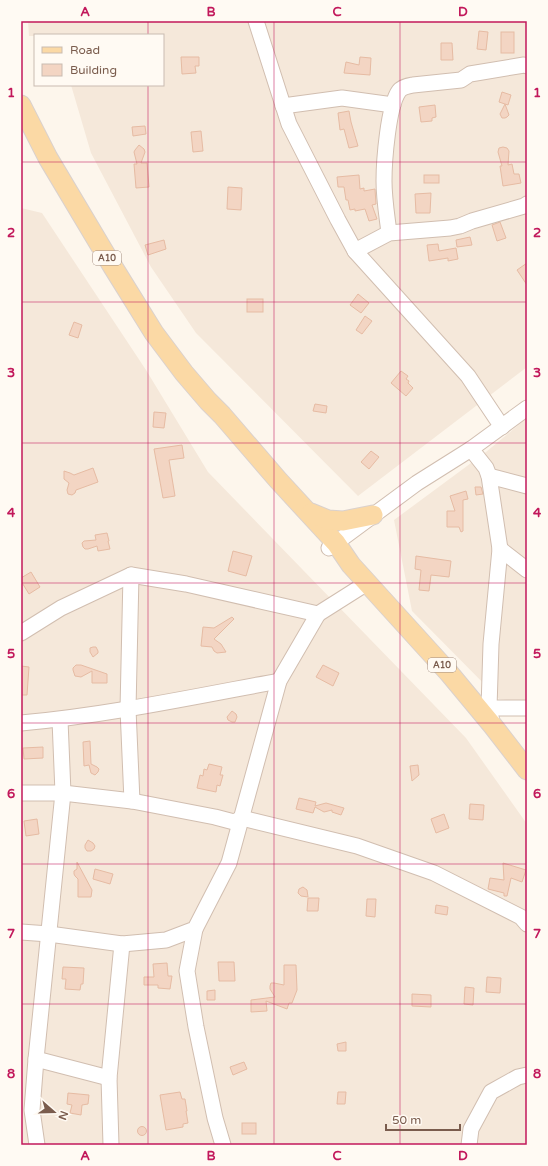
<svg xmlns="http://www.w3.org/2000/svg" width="548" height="1166" font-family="'Varela Round',sans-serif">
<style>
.residential{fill:#f5e8da}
.building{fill:#f3d5c3;stroke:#e6bba3}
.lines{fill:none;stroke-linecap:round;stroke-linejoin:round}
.minor-casing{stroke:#d1beb0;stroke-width:17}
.major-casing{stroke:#dad1cd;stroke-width:21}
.minor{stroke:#fff;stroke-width:15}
.major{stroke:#fbd9a5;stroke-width:19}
.grid{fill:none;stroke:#c2185b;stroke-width:1;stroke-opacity:0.55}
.labels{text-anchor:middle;stroke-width:4;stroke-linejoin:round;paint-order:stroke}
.shield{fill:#fffaf3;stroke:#a28b7f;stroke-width:1}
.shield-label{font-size:9px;font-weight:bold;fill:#7a5c4d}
.neatline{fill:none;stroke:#c2185b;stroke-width:1.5}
.grid-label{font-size:13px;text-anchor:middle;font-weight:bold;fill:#c2185b}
</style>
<rect width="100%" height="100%" fill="#fdf6ec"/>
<g class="residential">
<path d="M28 21H527V367L358 496 196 333 151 267 91 153 71 85H163V35H35V36H29Z"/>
<path d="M21 208 42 213 146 370 208 472 466 738 527 824V1145H21Z"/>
<path d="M527 418V703L499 699 412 611 394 520 486 452Z"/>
</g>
<g class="building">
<path d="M479 31 488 32 486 50 477 49Z"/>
<rect x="501" y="32" width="13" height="21"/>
<path d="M441 43H452L453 60H441Z"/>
<path d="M181 57H199V66H195L196 73 182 74Z"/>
<path d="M360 57 371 58 370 75 344 73 346 62 359 65Z"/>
<path d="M502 92 511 95 508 105 499 102Z"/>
<path d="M505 104 509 115 507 117 505 118H502L500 114Z"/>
<path d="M435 105 436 117 432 118V121L421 122 419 107Z"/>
<path d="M349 111 351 122 358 146 349 148 344 129 340 130 338 113Z"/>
<path d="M145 126 146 134 133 136 132 127Z"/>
<path d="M201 131 203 151 193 152 191 132Z"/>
<path d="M139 145 144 149 145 152 141 163H147L149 187 136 188 134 164H137L134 152 135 150Z"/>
<path d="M503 147 507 148 509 151 508 165 512 164 514 174H519L521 183 503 186 500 166H502L498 152 499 148Z"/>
<path d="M359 175 360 189 364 188V191L375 189 376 204 372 205 377 219 369 221 365 209 355 211V209L350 210 348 200H346L344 187H338L337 177Z"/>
<rect x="424" y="175" width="15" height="8"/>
<path d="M228 187 242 188 241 210 227 209Z"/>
<path d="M431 193 430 213H416L415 194Z"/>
<path d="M500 222 506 238 497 241 492 225Z"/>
<path d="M470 237 472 245 457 247 456 240Z"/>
<path d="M164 240 166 249 148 255 145 245Z"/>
<path d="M438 244 439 251 456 248 458 259 448 261V258L429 261 427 245Z"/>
<path d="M527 263V285L517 270Z"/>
<path d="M358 294 369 303 361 313 350 305Z"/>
<rect x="247" y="299" width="16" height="13"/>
<path d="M365 316 372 321 362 334 356 330Z"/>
<path d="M74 322 82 325 78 338 69 335Z"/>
<path d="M401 371 408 376 406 379 409 381 408 383 413 388 406 396 391 383Z"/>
<path d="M315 404 327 406 326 413 313 411Z"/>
<path d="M154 412 166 413 164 428 153 427Z"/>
<path d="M182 445 184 458 169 460 175 496 163 498 154 449Z"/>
<path d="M371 451 379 457 369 469 361 462Z"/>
<path d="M93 468 98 482 76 490 75 493 72 495 68 494 67 490 69 483 64 479V471L70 473 74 475Z"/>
<path d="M475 487H481L483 494 476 495Z"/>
<path d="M466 491 468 499 463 500V531L461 532 459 527H447V511H455L450 496Z"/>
<path d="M107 533 109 541H108L110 549 98 551 97 546 88 549H85L83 547 82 543 84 541 96 540 95 535Z"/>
<path d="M233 551 252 556 246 576 228 571Z"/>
<path d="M416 556 451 561 449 577 431 575 429 591 419 590 421 570 415 569Z"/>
<path d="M31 572 40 587 29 594 21 581V578Z"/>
<path d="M232 617 234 619 214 639 221 644 226 652 217 653 214 651 212 647 201 646 203 627 214 628Z"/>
<path d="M93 647H96L98 651V653L93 657 90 652V648Z"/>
<path d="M76 665H81L107 674V683H92V671L81 677 75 676 73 670V668Z"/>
<path d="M323 665 339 673 333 686 316 677Z"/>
<path d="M21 666 29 667 27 695H21Z"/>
<path d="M232 711 236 714 237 717 235 722H232L228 720 227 717Z"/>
<path d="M90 741 91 764 97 767 99 769 98 772 95 775 91 773 89 765 84 766 83 742Z"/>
<path d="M43 747V758L24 759 23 748Z"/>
<path d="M209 764 222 767 220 775H223L220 786 217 785 216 792 197 788 200 775 203 776 204 769 207 770Z"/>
<path d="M418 765 419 775 412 781 410 766Z"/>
<path d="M299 798 316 802 315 806 326 803 344 808 341 815 332 812V810L324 812 315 807 313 813 296 809Z"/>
<path d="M470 804 484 805 483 820 469 819Z"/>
<path d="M444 814 449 828 436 833 431 819Z"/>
<path d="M37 819 39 834 26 836 24 821Z"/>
<path d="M88 840 93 843 95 846 94 849 91 851H87L85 848V845Z"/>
<path d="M77 862 92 890 91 897H78V879L75 876 74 874V871L77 869Z"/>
<path d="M503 863 526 870 522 882 511 878 507 896H504V893L488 889 490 878 504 880Z"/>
<path d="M95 869 113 874 110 884 93 879Z"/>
<path d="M303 887 307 890 308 897 301 896 298 893 299 889Z"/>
<path d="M308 898H319L318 911H307Z"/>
<path d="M367 899H376L375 917 366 916Z"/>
<path d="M436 905 448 907 447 915 435 913Z"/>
<path d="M218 962H234L235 981H219Z"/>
<path d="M167 963 168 976H172L170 989 158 988V985H144V977H154L153 964Z"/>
<path d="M284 965H296L297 990 292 1003H289L287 1009 266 1001 267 1011 251 1012V1000L275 997 270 989V986L271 983H274L284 985Z"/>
<path d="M63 967 84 968 83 984H81L80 990 65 989 66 979H62Z"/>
<path d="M487 977 501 978 500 993 486 992Z"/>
<path d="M465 987 474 988 473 1005 464 1004Z"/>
<path d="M215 990V1000H207V991Z"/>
<path d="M412 994 431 995V1007L412 1006Z"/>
<path d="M346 1042V1051H338L337 1044Z"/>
<path d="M244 1062 247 1069 233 1075 230 1067Z"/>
<path d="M180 1092 182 1099H185L187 1111H186L188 1123 183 1124V1127L166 1130 160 1095Z"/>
<path d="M338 1092H346L345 1104H337Z"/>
<path d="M68 1093 89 1095 88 1104 82 1105 81 1115 70 1113 72 1105 67 1104Z"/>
<rect x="242" y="1123" width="14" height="11"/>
<circle cx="142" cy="1131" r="4.5"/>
</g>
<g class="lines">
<g class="minor-casing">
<g id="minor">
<path d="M256 21 289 124 338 220 355 251 468 376 502 427"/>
<path d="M283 106 342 98 393 105"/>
<path d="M389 233C387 216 384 199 384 181 384 162 388 106 399 91 402 87 408 86 413 85L461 80 470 74 524 65 527 66"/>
<path d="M355 251 389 233 450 228 460 226 472 221 524 206 527 204"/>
<path d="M471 449 486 468 489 476 500 549 491 644 489 708 493 726"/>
<path d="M489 476 527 486"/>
<path d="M329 548 417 483 471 449 527 408"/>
<path d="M500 549 527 570"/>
<path d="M131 575 128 709 132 801"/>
<path d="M21 633 61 608 131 575 186 584 318 614 367 583"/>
<path d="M489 708H527"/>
<path d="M21 723C108 715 193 697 279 681"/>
<path d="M21 793H63L132 801 215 817 234 822 242 818 357 846 414 866 434 873 521 917 527 924"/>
<path d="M195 929 187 971 196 1027 215 1118 223 1145"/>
<path d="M21 932 49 934 122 944 166 940 195 929 229 863 279 681 318 614"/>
<path d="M36 1059 109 1078"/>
<path d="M37 1145 32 1110 36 1059 63 793 60 720"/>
<path d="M111 1145 109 1078 122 944"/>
<path d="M469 1145 471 1129 491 1092 518 1077 527 1075"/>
</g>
</g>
<g class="major-casing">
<g id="major">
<path d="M21 105 48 158 113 267 154 333 184 373 208 401 222 415 278 480 336 543 351 565 449 673 493 726 527 770"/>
<path d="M311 513 328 520 343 521 373 515"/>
</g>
</g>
<use href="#minor" class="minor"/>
<use href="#major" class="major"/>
</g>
<path class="grid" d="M148 21V35M274 21V1145M400 21V1145M148 85V1145M21 162H527M21 302H527M21 443H527M21 583H527M21 723H527M21 864H527M21 1004H527"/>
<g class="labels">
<g class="shield">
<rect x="93" y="251" width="28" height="14" rx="3"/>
<rect x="428" y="658" width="28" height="14" rx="3"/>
</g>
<g class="shield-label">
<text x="107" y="261">A10</text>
<text x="442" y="668">A10</text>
</g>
</g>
<rect width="548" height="1166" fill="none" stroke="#fffaf3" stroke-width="44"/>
<rect x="34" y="34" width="130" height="52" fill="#fffaf3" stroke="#cabbb1"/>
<rect x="42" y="47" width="20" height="6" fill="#fbd9a5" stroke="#cabbb1"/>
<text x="70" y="54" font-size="12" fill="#7a5c4d">Road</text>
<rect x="42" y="64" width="20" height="12" fill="#f3d5c3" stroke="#cabbb1"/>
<text x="70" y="74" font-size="12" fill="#7a5c4d">Building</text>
<g transform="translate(54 1112) rotate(110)" stroke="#fffaf3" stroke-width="3" paint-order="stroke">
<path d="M0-3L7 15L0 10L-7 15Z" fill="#7a5c4d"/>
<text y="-6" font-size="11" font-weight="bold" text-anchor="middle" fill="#7a5c4d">N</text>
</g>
<path d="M386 1124v6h74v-6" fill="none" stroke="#7a5c4d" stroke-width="2"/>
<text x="392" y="1124" font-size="12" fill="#7a5c4d" stroke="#fffaf3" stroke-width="3" paint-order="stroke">50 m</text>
<rect x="22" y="22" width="504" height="1122" class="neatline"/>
<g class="grid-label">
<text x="85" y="16">A</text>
<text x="211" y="16">B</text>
<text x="337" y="16">C</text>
<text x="463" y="16">D</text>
<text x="11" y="97">1</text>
<text x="537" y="97">1</text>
<text x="11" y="237">2</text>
<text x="537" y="237">2</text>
<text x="11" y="377">3</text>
<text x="537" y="377">3</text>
<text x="11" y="517">4</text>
<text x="537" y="517">4</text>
<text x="11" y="658">5</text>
<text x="537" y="658">5</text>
<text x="11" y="798">6</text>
<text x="537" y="798">6</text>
<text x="11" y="938">7</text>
<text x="537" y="938">7</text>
<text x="11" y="1078">8</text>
<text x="537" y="1078">8</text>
<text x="85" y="1160">A</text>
<text x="211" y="1160">B</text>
<text x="337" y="1160">C</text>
<text x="463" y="1160">D</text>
</g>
</svg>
